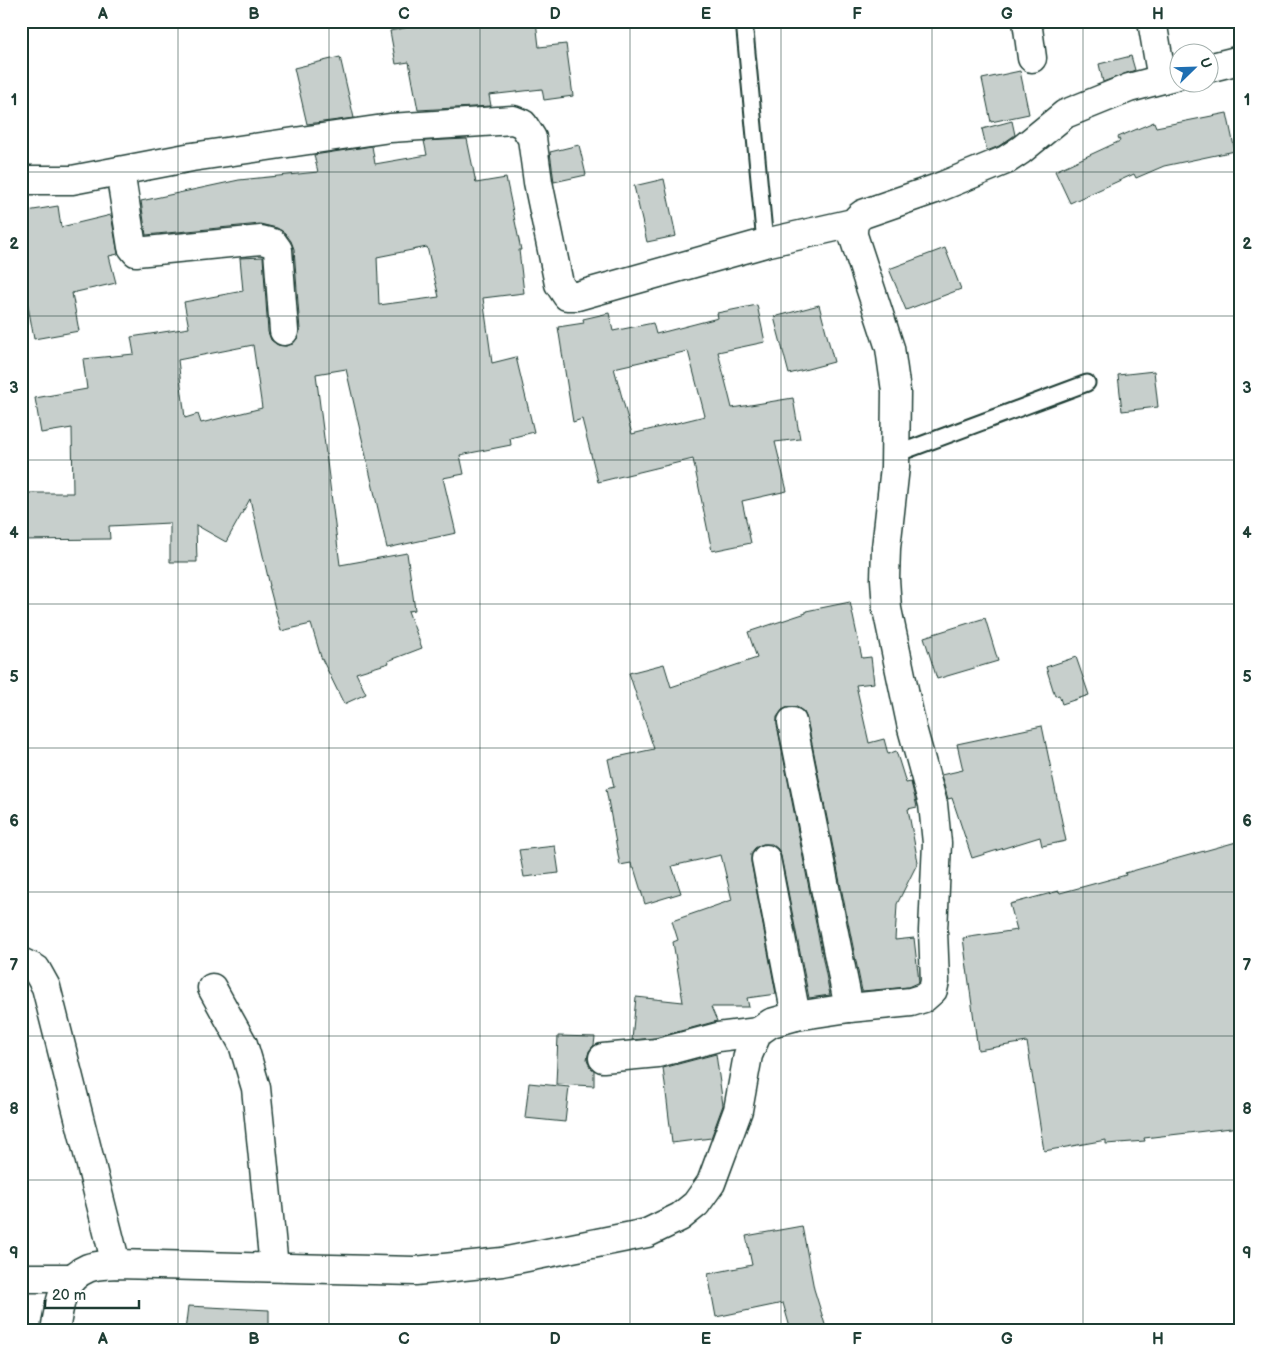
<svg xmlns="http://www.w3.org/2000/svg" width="1261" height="1352" font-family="'Balsamiq Sans',sans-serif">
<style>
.building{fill:#c7cfcc;stroke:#1f3d34;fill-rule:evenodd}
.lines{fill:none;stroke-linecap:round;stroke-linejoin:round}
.service-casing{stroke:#1f3d34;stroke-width:19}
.minor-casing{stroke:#1f3d34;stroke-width:31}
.service{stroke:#fff;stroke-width:15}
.minor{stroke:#fff;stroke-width:28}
.grid{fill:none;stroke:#1f3d34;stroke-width:1;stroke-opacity:0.55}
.neatline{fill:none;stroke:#1f3d34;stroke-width:2}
.grid-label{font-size:16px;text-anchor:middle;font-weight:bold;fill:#1f3d34}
</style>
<rect width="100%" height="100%" fill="#fff"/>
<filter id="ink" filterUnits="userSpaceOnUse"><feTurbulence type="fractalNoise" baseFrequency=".02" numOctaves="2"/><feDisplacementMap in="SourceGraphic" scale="10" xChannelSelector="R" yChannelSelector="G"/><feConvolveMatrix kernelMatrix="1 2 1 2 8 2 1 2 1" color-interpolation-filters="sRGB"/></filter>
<g filter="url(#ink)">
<g class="building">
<path d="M438 21H536L539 47 566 44 573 96 544 100 542 89 489 95 491 106 418 110 409 62 396 64 390 31Z"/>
<path d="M1131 56 1135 70 1103 82 1099 64Z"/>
<path d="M340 57 354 118 307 124 294 68Z"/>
<path d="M1020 71 1029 114 991 122 982 79Z"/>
<path d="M1227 113 1235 151 1164 166 1136 178 1134 174 1070 203 1055 171 1120 141 1118 137 1154 122 1156 127Z"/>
<path d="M1012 121 1015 135 999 146 987 151 982 129Z"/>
<path d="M467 139 476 183 506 178 521 250H519L524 293 483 298 492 363 516 357 534 432 510 438 511 445 460 455 464 474 443 478 456 533 387 548 346 369 316 374 340 565 407 553 415 610 408 611 422 648 388 661 389 663 356 673 366 694 344 704 321 657 311 624 281 631 269 586H270L250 499 226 542 196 525 197 562H170V523L109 526 110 539 21 540V493H73L72 428 41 433 35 398 87 389 83 359 134 354 131 337 189 328 184 302 243 291 240 258 263 257 268 332 271 340 278 345 286 346 293 344 298 337 300 330 294 249 291 241 285 233 277 228 260 224 146 235 141 201 239 180 318 172 314 155 372 146 375 164 427 155 424 141ZM427 247 439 297 379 305 377 257ZM253 345 262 408 201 423 198 414 185 418 178 360Z"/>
<path d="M579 145 586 175 554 182 550 152Z"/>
<path d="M664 179 676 236 647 242 634 186Z"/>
<path d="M58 206 61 227 111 215 118 254 109 256 116 283 72 293 79 331 34 339 21 267V212Z"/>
<path d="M945 248 961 289 906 310 889 269Z"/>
<path d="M757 305 765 342 718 352 732 408 793 398 800 439 775 442 787 491 742 501 751 543 712 551 693 459 598 482 582 419 573 422 558 327 584 323 583 319 609 313 613 331 653 323 656 334 718 318 717 313ZM688 351 705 416 632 434 614 368Z"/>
<path d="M819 305 834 362 789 374 774 317Z"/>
<path d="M1154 371 1158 407 1122 411 1118 375Z"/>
<path d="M850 602 862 658 871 657 874 683 856 685 869 743 884 739 888 754 896 751 906 783 911 782 917 807 908 809 918 862 897 904 895 940 914 938 919 982 908 987 862 991 807 719 804 712 797 707H788L782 710 777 717V725L830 995 809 998 781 856 778 849 772 844H763L755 848 751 853V862L776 994 747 998 749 1007H711L717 1021 655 1038 632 1040 636 997 683 1002 673 942 678 940 672 921 732 900 721 855 672 866 681 893 645 904 634 868H632L631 863 620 865 606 789 614 787 608 759 654 749 629 673 664 664 671 687 757 658 748 632 806 613V611Z"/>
<path d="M985 618 998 661 937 679 924 637Z"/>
<path d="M1076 657 1089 695 1062 704 1059 695 1055 696 1046 667Z"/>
<path d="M1042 726 1066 841 1042 846 1040 837 972 858 952 798 948 799 941 775 963 770 957 744Z"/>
<path d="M1240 841V1127L1144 1138 1145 1141 1106 1144V1140L1044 1151 1027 1042 978 1050 963 938 1017 930 1010 904 1059 891 1060 893 1126 875 1125 873Z"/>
<path d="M555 846 559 873 524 877 519 850Z"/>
<path d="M558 1036 595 1037 594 1045 589 1051 587 1059 590 1067 594 1070V1086L556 1084Z"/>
<path d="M716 1054 723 1105 711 1138 672 1143 663 1068Z"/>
<path d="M529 1083 569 1087 565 1122 525 1118Z"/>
<path d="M802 1226 814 1289 827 1331H791L783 1303 716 1317 708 1274 752 1265 746 1236Z"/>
<path d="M188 1306 269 1310V1331H185Z"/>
</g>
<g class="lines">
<g class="service-casing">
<g id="service">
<path d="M744 21 765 243"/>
<path d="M895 453 907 450 1087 383"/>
</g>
</g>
<g class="minor-casing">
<g id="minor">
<path d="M1027 21 1032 58"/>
<path d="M1152 21 1162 79"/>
<path d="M1208 68 1240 60"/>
<path d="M120 171 132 247 136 252 261 240 273 243 278 250 284 331"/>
<path d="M21 180H72L192 157 390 128 513 120 523 124 532 138 538 182 559 284 567 296H577L765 243 853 223"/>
<path d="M792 722 849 1008"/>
<path d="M766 859 796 1016"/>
<path d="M21 962 36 969 46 987 116 1264"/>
<path d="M212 988 243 1044 256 1088 274 1267"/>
<path d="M603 1058 658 1053 718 1037 758 1032"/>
<path d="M21 1278H72"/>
<path d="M55 1331C60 1304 60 1280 88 1268 96 1265 107 1265 116 1264L415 1271 502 1262 647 1233 680 1217 696 1204 711 1183 738 1110 748 1055 758 1032 771 1023 796 1016 849 1008 911 1002 924 998 933 990 935 981 933 931 937 843 933 804 912 728 895 647 887 609 885 579 886 548 895 467 896 391 890 348 853 235C853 225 854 220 863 214L935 189 1006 160 1021 150 1065 114 1129 88 1178 75"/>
</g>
</g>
<use href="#service" class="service"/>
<use href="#minor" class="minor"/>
</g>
</g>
<path class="grid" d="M178 21V1331M329 21V1331M480 21V1331M630 21V1331M781 21V1331M932 21V1331M1083 21V1331M21 172H1240M21 316H1240M21 460H1240M21 604H1240M21 748H1240M21 892H1240M21 1036H1240M21 1180H1240"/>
<rect width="1261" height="1352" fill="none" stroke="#fff" stroke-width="55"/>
<g transform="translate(1194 68) rotate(67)"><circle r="24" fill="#ffffff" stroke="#a5b1ae"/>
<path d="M0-4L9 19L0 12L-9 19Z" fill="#1f6fb2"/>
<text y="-8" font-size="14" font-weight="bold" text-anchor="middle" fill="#1f3d34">U</text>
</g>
<path d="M45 1300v8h94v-8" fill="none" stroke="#1f3d34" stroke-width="2.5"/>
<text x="52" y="1300" font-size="15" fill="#1f3d34" stroke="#ffffff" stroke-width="4" paint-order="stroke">20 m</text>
<rect x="28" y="28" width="1206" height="1296" class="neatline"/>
<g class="grid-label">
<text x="103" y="19">A</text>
<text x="254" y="19">B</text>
<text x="404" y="19">C</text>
<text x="555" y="19">D</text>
<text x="706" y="19">E</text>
<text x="857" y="19">F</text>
<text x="1007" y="19">G</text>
<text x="1158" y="19">H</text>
<text x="14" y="105">1</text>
<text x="1247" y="105">1</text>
<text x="14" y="249">2</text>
<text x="1247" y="249">2</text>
<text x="14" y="393">3</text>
<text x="1247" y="393">3</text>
<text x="14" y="538">4</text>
<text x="1247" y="538">4</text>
<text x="14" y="682">5</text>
<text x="1247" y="682">5</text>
<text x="14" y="826">6</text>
<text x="1247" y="826">6</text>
<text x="14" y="970">7</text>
<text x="1247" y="970">7</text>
<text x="14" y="1114">8</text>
<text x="1247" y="1114">8</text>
<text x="14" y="1258">9</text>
<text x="1247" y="1258">9</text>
<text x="103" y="1344">A</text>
<text x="254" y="1344">B</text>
<text x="404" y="1344">C</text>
<text x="555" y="1344">D</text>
<text x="706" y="1344">E</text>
<text x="857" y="1344">F</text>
<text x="1007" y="1344">G</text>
<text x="1158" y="1344">H</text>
</g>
</svg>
